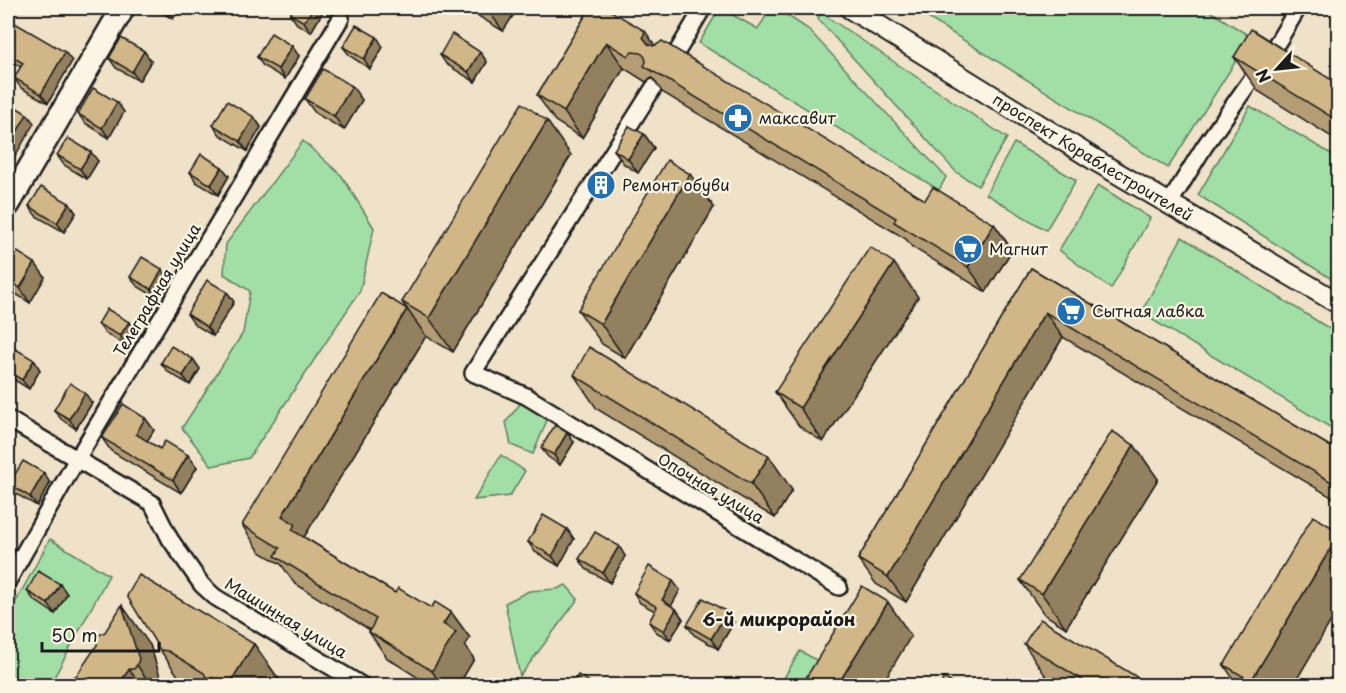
<svg xmlns="http://www.w3.org/2000/svg" width="1346" height="693" font-family="'Playpen Sans',sans-serif">
<style>
.green{fill:#a2dfa7;stroke:#5f7e62;stroke-width:1.5}
.lines{fill:none;stroke-linecap:round;stroke-linejoin:round}
.minor-casing{stroke:#1c1c1c;stroke-width:20}
.tertiary-casing{stroke:#1c1c1c;stroke-width:24}
.secondary-casing{stroke:#1c1c1c;stroke-width:27}
.minor{stroke:#fcf5e5;stroke-width:15}
.tertiary{stroke:#fcf5e5;stroke-width:20}
.secondary{stroke:#fcf5e5;stroke-width:22}
.wall{fill:#b49d74;stroke:#1c1c1c;stroke-width:1.5}
.shaded-wall{fill:#92805e;stroke:#1c1c1c;stroke-width:1.5}
.building{fill:#d1b787;stroke:#1c1c1c;stroke-width:1.5}
.labels{text-anchor:middle;stroke-width:4.5;stroke-linejoin:round;paint-order:stroke}
.poi-label{font-size:16px;fill:#1c1c1c;stroke:#fcf5e5;text-anchor:start}
.street-label{font-size:16px;fill:#1c1c1c;stroke:#fcf5e5}
.neighbourhood-label{font-size:18px;font-weight:bold;fill:#1c1c1c;stroke:#fcf5e5}
</style>
<rect width="100%" height="100%" fill="#efe2c9"/>
<filter id="ink" filterUnits="userSpaceOnUse"><feTurbulence type="fractalNoise" baseFrequency=".0167" numOctaves="2"/><feDisplacementMap in="SourceGraphic" scale="12" xChannelSelector="R" yChannelSelector="G"/><feConvolveMatrix kernelMatrix="1 2 1 2 8 2 1 2 1" color-interpolation-filters="sRGB"/></filter>
<g filter="url(#ink)">
<g class="green">
<path d="M720 8 758 29 771 8H776L808 29 946 177 939 190 699 43Z"/>
<path d="M912 8H1205L1251 37 1168 168Z"/>
<path d="M820 12 1007 138 978 186 956 172 818 19Z"/>
<path d="M1250 106 1338 158V283L1198 195Z"/>
<path d="M303 141 342 176 374 228 360 291 249 458 212 466 182 428 243 333 250 291 224 274 226 244Z"/>
<path d="M1014 143 1076 180 1046 230 986 194Z"/>
<path d="M1098 185 1150 218 1111 289 1059 250Z"/>
<path d="M1182 237 1338 334V432L1141 313Z"/>
<path d="M526 396 548 418 533 454 511 445 506 422Z"/>
<path d="M501 455 525 471 510 496 474 500Z"/>
<path d="M50 539 109 575 50 685 8 686V616Z"/>
<path d="M566 585 578 599 520 676 505 603 529 591 557 589Z"/>
<path d="M800 651 820 662 846 685 779 686Z"/>
</g>
<g class="lines">
<g class="minor-casing">
<g id="minor">
<path d="M671 62 703 8"/>
<path d="M654 87 473 373 526 396 839 587"/>
<path d="M1169 204 1204 147 1279 40 1298 8"/>
<path d="M8 419 152 503 170 539 202 585 215 597 363 686"/>
<path d="M8 581 77 459 341 18"/>
</g>
</g>
<g class="tertiary-casing">
<g id="tertiary">
<path id="s1" d="M850 8 1100 163 1338 303"/>
</g>
</g>
<g class="secondary-casing">
<path id="secondary" d="M8 205 123 8"/>
</g>
<use href="#minor" class="minor"/>
<use href="#tertiary" class="tertiary"/>
<use href="#secondary" class="secondary"/>
</g>
<g class="wall">
<path d="M153 8H180L173 19Z"/>
<path d="M325 8 311 32 297 24 290 14Z"/>
<path d="M465 8H518L503 31Z"/>
<path d="M590 8 925 200 994 224 1012 250 986 292 912 247 906 239 662 92 653 78H650L646 82 624 68 582 138 555 121 537 95Z"/>
<path d="M1252 8H1266L1263 14Z"/>
<path d="M8 19 72 61 48 103 21 88 14 78 21 67 8 59Z"/>
<path d="M343 47H383L370 69 350 56Z"/>
<path d="M144 51 151 61 139 81 116 68 109 58Z"/>
<path d="M480 52 487 62 475 82 446 64 440 55Z"/>
<path d="M299 56 285 79 263 66 257 57Z"/>
<path d="M1234 57 1338 84V141L1258 91Z"/>
<path d="M305 99 362 100 344 130 315 113Z"/>
<path d="M117 102 124 112 109 138 85 123 78 114Z"/>
<path d="M254 117 261 127 247 151 220 135 213 125Z"/>
<path d="M644 134 654 148 638 173 624 164 614 150Z"/>
<path d="M57 155 98 161 87 179 64 165Z"/>
<path d="M571 155 453 352 426 336 304 537 395 593 431 608 451 612 470 638 465 645 474 659 458 686H431L387 658 369 632 370 630 294 583 281 564 260 552 242 525 407 309 402 302Z"/>
<path d="M222 167 229 176 218 195 196 182 190 172Z"/>
<path d="M69 203 76 213 64 232 36 216 29 206Z"/>
<path d="M714 207 625 358 602 344 578 310Z"/>
<path d="M8 246 45 277 30 303 8 289Z"/>
<path d="M1031 268 1338 451V501L1063 337 906 602 876 584 858 559Z"/>
<path d="M162 269 169 279 157 298 137 286 130 277Z"/>
<path d="M227 292 234 302 213 336 194 324 187 314Z"/>
<path d="M918 297 823 442 799 426 775 392Z"/>
<path d="M129 322 135 331 127 346 105 333 98 324Z"/>
<path d="M8 358 34 360 40 370 29 389 8 376Z"/>
<path d="M193 359 200 369 190 385 168 372 161 363Z"/>
<path d="M574 375 792 490 775 518 597 409Z"/>
<path d="M92 403 76 429 61 419 54 410Z"/>
<path d="M145 418 154 430 147 441 160 449 197 467 181 493 111 451 102 438Z"/>
<path d="M574 442 560 465 548 457 541 448Z"/>
<path d="M1134 445 1158 479 1066 628 1044 614 1020 580Z"/>
<path d="M50 483 37 506 16 494 9 484Z"/>
<path d="M567 529 574 539 559 566 535 552 528 542Z"/>
<path d="M625 556 610 583 586 569 579 559Z"/>
<path d="M60 584 67 594 55 614 34 600 27 591Z"/>
<path d="M680 590 671 606 676 609 683 619 670 640 656 632 649 622 655 611 640 603 634 593Z"/>
<path d="M734 622 718 649 694 635 687 625Z"/>
<path d="M254 644 282 684V686H185L160 650Z"/>
<path d="M1024 644 1152 686H1060L1047 678Z"/>
<path d="M150 645 163 686H69L77 675Z"/>
<path d="M1224 665 1293 686H1238Z"/>
</g>
<g class="shaded-wall">
<path d="M167 8H180L173 19 166 10Z"/>
<path d="M313 8H325L311 32 304 22Z"/>
<path d="M493 8H518L503 31 490 13Z"/>
<path d="M1258 8H1266L1263 14Z"/>
<path d="M645 31 663 57 648 44 643 37Z"/>
<path d="M377 37 383 47 370 69 364 59Z"/>
<path d="M606 42 624 68 582 138 564 112Z"/>
<path d="M292 46 299 56 285 79 278 69Z"/>
<path d="M144 51 151 61 139 81 132 72Z"/>
<path d="M65 52 72 61 48 103 41 94Z"/>
<path d="M480 52 487 62 475 82 468 72Z"/>
<path d="M352 86 362 100 344 130 334 116Z"/>
<path d="M117 102 124 112 109 138 102 128Z"/>
<path d="M27 114 34 123 8 169V148Z"/>
<path d="M254 117 261 127 247 151 240 141Z"/>
<path d="M547 121 571 155 453 352 429 318Z"/>
<path d="M644 134 654 148 638 173 628 159Z"/>
<path d="M91 152 98 161 87 179 80 169Z"/>
<path d="M222 167 229 176 218 195 211 185Z"/>
<path d="M690 174 714 207 625 358 601 324Z"/>
<path d="M69 203 76 213 64 232 57 223Z"/>
<path d="M994 224 1012 250 986 292 968 267Z"/>
<path d="M35 263 45 277 30 303 20 288Z"/>
<path d="M894 263 918 297 823 442 800 408Z"/>
<path d="M162 269 169 279 157 298 151 289Z"/>
<path d="M227 292 234 302 213 336 207 327Z"/>
<path d="M407 309 426 336 304 537 311 556 282 516Z"/>
<path d="M1045 312 1063 337 906 602 888 577Z"/>
<path d="M129 322 135 331 127 346 120 336Z"/>
<path d="M193 359 200 369 190 385 183 376Z"/>
<path d="M34 360 40 370 29 389 22 380Z"/>
<path d="M85 393 92 403 76 429 69 419Z"/>
<path d="M145 418 154 430 144 446 136 434Z"/>
<path d="M567 433 574 442 560 465 554 455Z"/>
<path d="M1134 445 1158 479 1066 628 1042 594Z"/>
<path d="M188 455 197 467 181 493 173 480Z"/>
<path d="M769 456 792 490 775 518 751 484Z"/>
<path d="M44 473 50 483 37 506 30 497Z"/>
<path d="M567 529 574 539 559 566 552 556Z"/>
<path d="M1338 536V609L1293 686H1254L1251 681Z"/>
<path d="M619 546 625 556 610 583 603 573Z"/>
<path d="M673 581 680 590 669 610 662 600Z"/>
<path d="M60 584 67 594 55 614 48 604Z"/>
<path d="M888 602 911 636 881 686H837Z"/>
<path d="M122 605 150 645 163 686H151L137 665Z"/>
<path d="M676 609 683 619 670 640 664 631Z"/>
<path d="M451 612 470 638 465 645 474 659 458 686H442L432 671 443 624Z"/>
<path d="M727 612 734 622 718 649 711 639Z"/>
<path d="M254 644 282 684V686H228Z"/>
<path d="M129 669 141 686H118Z"/>
</g>
<g class="building">
<path d="M294 8H313L304 22 290 14Z"/>
<path d="M482 8H493L490 13Z"/>
<path d="M590 8H606L645 31 643 37 648 44 653 46 658 44 662 41 925 200 933 187 994 224 968 267 894 222 896 218 644 66 646 62 645 57 641 53 632 52 628 56 606 42 564 112 537 95Z"/>
<path d="M8 19 65 52 41 94 14 78 23 63 8 54Z"/>
<path d="M356 25 377 37 364 59 343 47Z"/>
<path d="M1251 29 1338 84V121L1234 57Z"/>
<path d="M271 33 292 46 278 69 257 57Z"/>
<path d="M452 34 480 52 468 72 440 55Z"/>
<path d="M121 38 144 51 132 72 109 58Z"/>
<path d="M323 69 352 86 334 116 305 99Z"/>
<path d="M93 88 117 102 102 128 78 114Z"/>
<path d="M227 101 254 117 240 141 213 125Z"/>
<path d="M8 102 27 114 8 148Z"/>
<path d="M522 103 547 121 429 318 402 302Z"/>
<path d="M629 126 644 134 628 159 614 150Z"/>
<path d="M68 138 91 152 80 169 57 155Z"/>
<path d="M201 154 222 167 211 185 190 172Z"/>
<path d="M667 160 690 174 601 324 578 310Z"/>
<path d="M41 187 69 203 57 223 29 206Z"/>
<path d="M8 246 35 263 20 288 8 281Z"/>
<path d="M870 247 894 263 800 408 775 392Z"/>
<path d="M142 257 162 269 151 289 130 277Z"/>
<path d="M1031 268 1338 451V486L1045 312 888 577 858 559Z"/>
<path d="M207 280 227 292 207 327 187 314Z"/>
<path d="M381 293 407 309 282 516 295 524 292 530 395 593 398 588 431 608 435 602 451 612 443 624 456 632 432 671 369 632 376 619 275 556 280 548 242 525Z"/>
<path d="M107 309 129 322 120 336 98 324Z"/>
<path d="M171 346 193 359 183 376 161 363Z"/>
<path d="M589 347 769 456 751 484 574 375Z"/>
<path d="M14 348 34 360 22 380 8 371V358Z"/>
<path d="M70 383 85 393 69 419 54 410Z"/>
<path d="M123 404 145 418 136 434 160 449 165 441 188 455 173 480 102 438Z"/>
<path d="M555 425 567 433 554 455 541 448Z"/>
<path d="M1112 431 1134 445 1042 594 1020 580Z"/>
<path d="M23 461 44 473 30 497 9 484Z"/>
<path d="M543 515 567 529 552 556 528 542Z"/>
<path d="M1313 516 1338 531V536L1251 681 1224 665Z"/>
<path d="M595 532 619 546 603 573 579 559Z"/>
<path d="M649 566 673 581 662 600 676 609 664 631 649 622 657 607 634 593Z"/>
<path d="M38 571 60 584 48 604 27 591Z"/>
<path d="M139 575 254 644 228 686H226L212 678 206 677 204 673 168 651 160 650 127 596Z"/>
<path d="M862 586 888 602 837 686H801Z"/>
<path d="M703 598 727 612 711 639 687 625Z"/>
<path d="M122 605 139 659 137 665 134 669H129L118 686H69V680L77 675 97 645V636L105 632Z"/>
<path d="M1040 619 1152 686H1092L1024 644Z"/>
<path d="M578 675 596 686H571Z"/>
<path d="M944 678 957 686H940Z"/>
</g>
</g>
<defs>
<g id="pharmacy-disc" transform="scale(1.5)"><circle r="9.5" fill="#1f6fb2" stroke="#fcf5e5"/><path d="M-2-6h4v4h4v4h-4v4h-4v-4h-4v-4h4Z" fill="#fff"/></g>
<g id="building-disc" transform="scale(1.5)"><circle r="9.5" fill="#1f6fb2" stroke="#fcf5e5"/><path d="M-4-6H4V6H1V3H-1V6H-4ZM-2.5-4.3h1.7v1.8h-1.7ZM.8-4.3h1.7v1.8H.8ZM-2.5-1h1.7V.8h-1.7ZM.8-1h1.7V.8H.8Z" fill="#fff"/></g>
<g id="supermarket-disc" transform="scale(1.5)"><circle r="9.5" fill="#1f6fb2" stroke="#fcf5e5"/><path d="M-6-5.5h2.5l.6 2H6L4.5 2H-2.5L-4.4-4H-6ZM-1.5 3.2a1.3 1.3 0 1 0 .1 0ZM3 3.2a1.3 1.3 0 1 0 .1 0Z" fill="#fff"/></g>
</defs>
<g fill-rule="evenodd">
<use href="#pharmacy-disc" x="738" y="118"/>
<use href="#building-disc" x="601" y="185"/>
<use href="#supermarket-disc" x="968" y="249"/>
<use href="#supermarket-disc" x="1071" y="311"/>
</g>
<g class="labels">
<g class="poi-label">
<text x="759" y="124">максавит</text>
<text x="622" y="191">Ремонт обуви</text>
<text x="989" y="255">Магнит</text>
<text x="1092" y="317">Сытная лавка</text>
</g>
<g class="street-label">
<text dy="6" stroke="none"><textPath href="#s1" startOffset="285">проспект Кораблестроителей</textPath></text>
<text transform="translate(157 290) rotate(-59)" y="6">Телеграфная улица</text>
<text transform="translate(711 488) rotate(31)" y="6">Опочная улица</text>
<text transform="translate(286 618) rotate(31)" y="6">Машинная улица</text>
</g>
<g class="neighbourhood-label">
<text x="779" y="626">6-й микрорайон</text>
</g>
</g>
<rect width="1346" height="693" fill="none" stroke="#fcf5e5" stroke-width="30"/>
<rect x="15" y="15" width="1316" height="663" fill="none" stroke="#1c1c1c" stroke-width="2" filter="url(#ink)"/>
<g transform="translate(1277 69) rotate(243)" stroke="#fcf5e5" stroke-width="4.5" paint-order="stroke">
<path d="M0-4.5L10 22L0 15L-10 22Z" fill="#1c1c1c"/>
<text y="-9" font-size="16" font-weight="bold" text-anchor="middle" fill="#1c1c1c">N</text>
</g>
<path d="M42 642v9h117v-9" fill="none" stroke="#1c1c1c" stroke-width="3"/>
<text x="51" y="642" font-size="18" fill="#1c1c1c" stroke="#fcf5e5" stroke-width="4.5" paint-order="stroke">50 m</text>
</svg>
